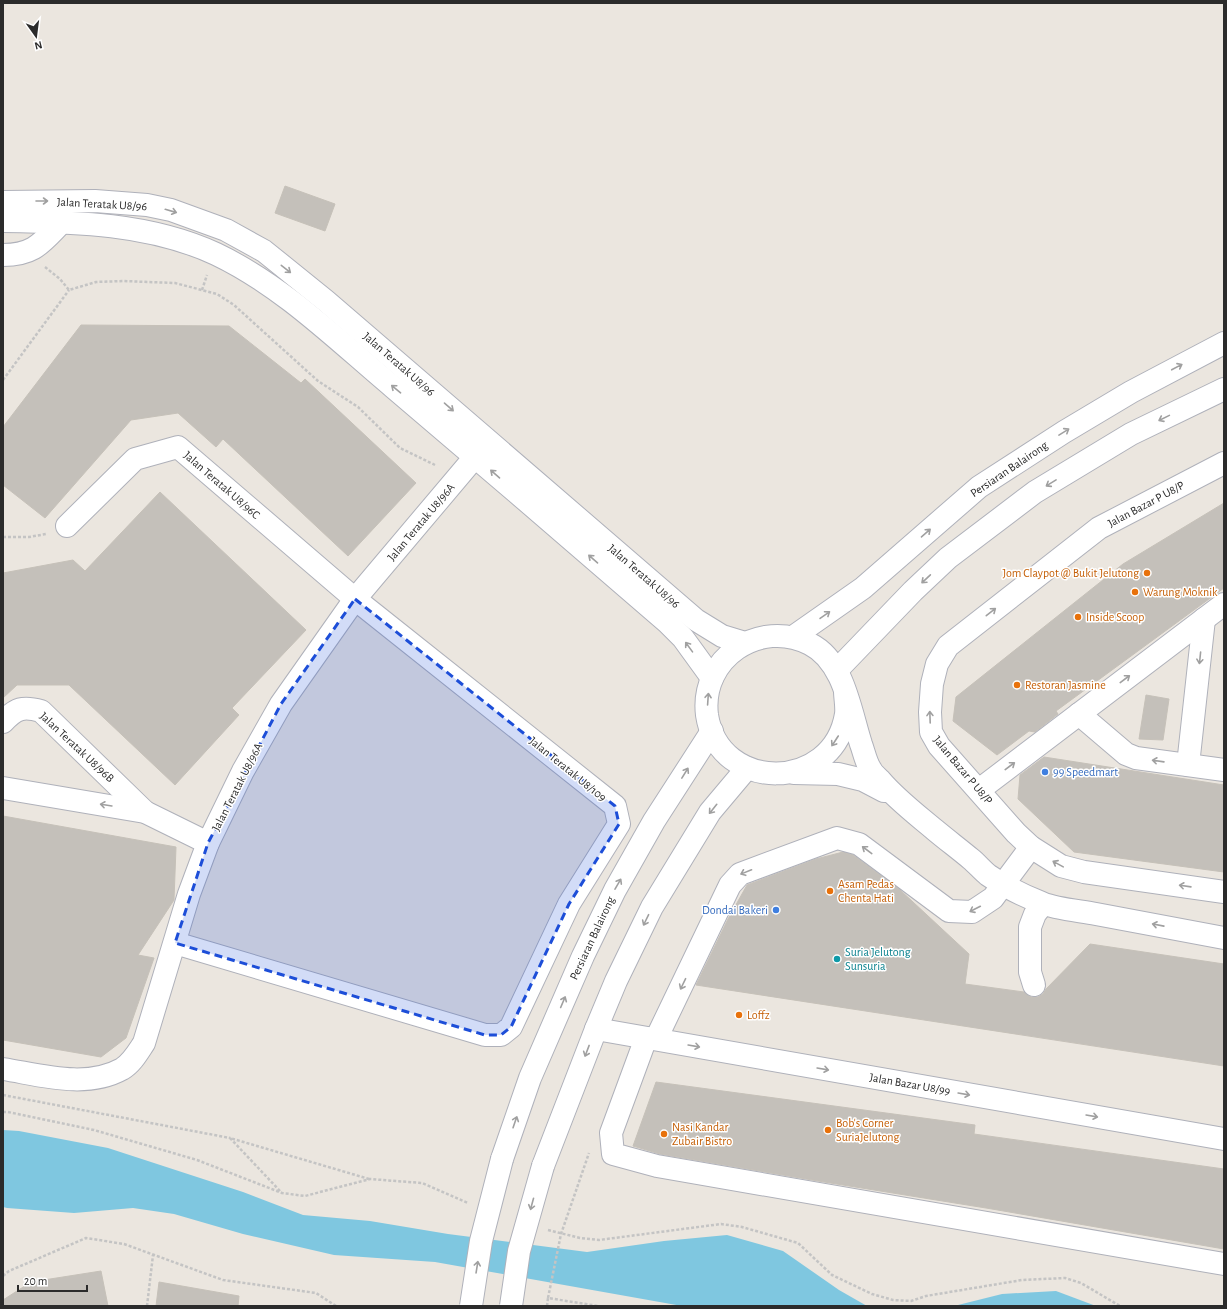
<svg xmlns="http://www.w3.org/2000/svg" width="1227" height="1309" font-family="'Alegreya Sans',sans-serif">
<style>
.water{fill:#7fc7e0}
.building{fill:#c4c0ba;stroke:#c6c1b9}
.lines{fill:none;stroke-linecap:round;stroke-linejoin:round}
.minor-casing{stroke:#afb1ba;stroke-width:24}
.path{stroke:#c4c4c4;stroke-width:2.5;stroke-dasharray:3 2;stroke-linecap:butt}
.minor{stroke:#fff;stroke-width:22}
.minor-bridge-casing{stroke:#afb1ba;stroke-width:24;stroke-linecap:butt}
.minor-bridge{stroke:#fff;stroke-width:22}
.oneway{stroke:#a0a0a0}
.marked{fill:#1d4ed8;fill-opacity:0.2;stroke:#1d4ed8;stroke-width:3;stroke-dasharray:8 5;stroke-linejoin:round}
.food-dot{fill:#e8710a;stroke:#fff;stroke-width:1.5}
.shop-dot{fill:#3f7fe0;stroke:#fff;stroke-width:1.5}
.culture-dot{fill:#0f9aa8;stroke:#fff;stroke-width:1.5}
.labels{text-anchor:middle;stroke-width:3;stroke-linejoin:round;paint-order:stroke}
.street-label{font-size:12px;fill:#2b2b2b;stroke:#fff}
.food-label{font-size:12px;fill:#c56008;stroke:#fff;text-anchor:start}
.shop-label{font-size:12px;fill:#366cbe;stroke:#fff;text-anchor:start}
.culture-label{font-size:12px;fill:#0d838f;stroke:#fff;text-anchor:start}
</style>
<rect width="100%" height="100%" fill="#ebe6df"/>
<g class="water">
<path d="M3 1130 19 1131 108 1148 243 1192 303 1215 370 1221 448 1234 587 1252 664 1241 727 1235 783 1251 839 1290 867 1306H682L435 1262 334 1255 243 1234 174 1214 133 1208 74 1213 7 1208 3 1207Z"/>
<path d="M1056 1291 1096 1306H954L1002 1294Z"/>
</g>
<g class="building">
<path d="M285 186 335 204 325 231 275 213Z"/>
<path d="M81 325 229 326 301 383 305 379 416 483 348 556 223 439 216 447 178 413 131 420 45 518 3 485V427Z"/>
<path d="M160 492 306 630 232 708 239 715 175 785 69 685H17L3 698V573L73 560 85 571Z"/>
<path d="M1224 503V588L1056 711 1058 714 1035 732 1029 731 997 755 953 721 956 697 1123 564Z"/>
<path d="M1146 695 1169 699 1163 740 1139 739Z"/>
<path d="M1044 757 1224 785V872L1074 852 1018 799 1020 775Z"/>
<path d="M3 816 176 847 174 900 138 955 154 958 126 1038 101 1057 3 1040Z"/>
<path d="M843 852 853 855 899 889 969 954 965 984 1024 992 1031 997H1038L1043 994 1046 989 1090 944 1224 964V1066L696 985 728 919 747 885 816 859Z"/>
<path d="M656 1082 975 1125 974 1134 1224 1169V1249L986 1208 818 1181 660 1154 633 1146Z"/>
<path d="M101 1271 108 1306H3V1300L31 1282Z"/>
<path d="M159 1282 239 1296 238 1306H156Z"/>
</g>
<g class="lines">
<g class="minor-casing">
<g id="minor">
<path d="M3 202 95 201 147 205 171 210 226 230 264 251 326 301 696 620 722 636 745 643"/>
<path d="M3 221C76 222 149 223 216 254 283 286 337 340 393 387 485 465 577 544 668 623L683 638 712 678"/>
<path d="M3 255C35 255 42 242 63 221"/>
<path d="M1224 463 1099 528 948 646 937 664 932 684 930 712 931 732 939 746 1016 833 1031 847 1061 866 1084 872 1224 892"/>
<path d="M67 526 135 459 178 447 355 599 615 806 619 824 569 904 511 1027 501 1035H485L175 943"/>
<path d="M793 637 863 588 979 487 1064 432 1131 392 1224 343"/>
<path d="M837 670 913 591 948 558 1035 492 1131 434 1224 389"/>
<path d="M845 691C845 698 847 707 846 714 833 793 719 793 707 715 700 658 760 618 810 644 844 661 850 710 861 744 864 752 866 763 871 770 873 774 877 777 880 780 896 799 916 814 935 830 947 840 959 849 971 859 977 864 982 870 988 875 1004 886 1024 896 1042 903 1056 909 1081 911 1096 914 1139 922 1181 930 1224 938"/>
<path d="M1079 714 1126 754 1136 758 1224 770"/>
<path d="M3 722C16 708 23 706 41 711L145 812"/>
<path d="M1188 765 1204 619"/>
<path d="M794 773 838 774 863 780 884 791"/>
<path d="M3 788 145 812 208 843"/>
<path d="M979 790 1224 604"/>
<path d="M1034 985 1030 972V927L1035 914 1043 904"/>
<path d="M596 1029 1224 1139"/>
<path d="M646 1038 611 1133 613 1154 657 1166 1224 1264"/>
<path d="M656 1039 730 885 740 874 837 838 859 844 949 911 972 912 993 898 1031 847"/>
<path d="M3 1069C41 1075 86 1089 122 1069 132 1063 138 1052 144 1043L189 894 208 843 243 771 281 704 355 599 485 445"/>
<path d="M502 1159 530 1078 583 956 615 890 654 821 712 731"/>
<path d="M543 1166 596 1029 616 981 652 907 710 812 747 768"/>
</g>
</g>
<g class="path">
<path d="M45 267 60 279 69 290 96 282 123 281 175 283 217 294 234 305 318 381 358 407 400 448 435 465"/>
<path d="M202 290 207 275"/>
<path d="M3 380 69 290"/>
<path d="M3 537H29L46 534"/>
<path d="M3 1095 230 1138"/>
<path d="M3 1112H8L94 1130 197 1160 282 1193 305 1196 370 1179 422 1183 468 1203"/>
<path d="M280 1191 230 1138 369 1179"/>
<path d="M548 1230 580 1238 599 1240 721 1224 742 1227 798 1243 832 1275 872 1294 893 1300 911 1301 926 1296 1022 1280 1065 1278 1081 1283 1120 1306"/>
<path d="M3 1276 9 1271 86 1238 124 1244 223 1280 316 1293 336 1306"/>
<path d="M548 1298 561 1234 589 1153"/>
<path d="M147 1306 153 1255"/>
<path d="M547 1306 548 1298 598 1306"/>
</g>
<use href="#minor" class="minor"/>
<g class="minor-bridge-casing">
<g id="minor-bridge">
<path d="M471 1306 481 1241 502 1159"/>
<path d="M511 1306 519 1251 543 1166"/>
</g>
</g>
<use href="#minor-bridge" class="minor-bridge"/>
</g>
<defs><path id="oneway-shaft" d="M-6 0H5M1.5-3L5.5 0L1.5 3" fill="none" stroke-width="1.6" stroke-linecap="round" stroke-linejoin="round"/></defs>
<g class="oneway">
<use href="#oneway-shaft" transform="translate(42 201)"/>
<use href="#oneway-shaft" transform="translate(171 211) rotate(16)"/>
<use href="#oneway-shaft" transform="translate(286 269) rotate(38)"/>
<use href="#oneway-shaft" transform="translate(1177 367) rotate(-28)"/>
<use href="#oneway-shaft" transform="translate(396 389) rotate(-140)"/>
<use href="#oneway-shaft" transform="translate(449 407) rotate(41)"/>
<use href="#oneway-shaft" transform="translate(1164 418) rotate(154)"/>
<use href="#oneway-shaft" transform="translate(1064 432) rotate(-32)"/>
<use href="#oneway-shaft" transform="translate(495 474) rotate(-139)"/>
<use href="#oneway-shaft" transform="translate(1051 483) rotate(148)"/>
<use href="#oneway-shaft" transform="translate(926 533) rotate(-41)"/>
<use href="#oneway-shaft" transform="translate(593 559) rotate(-139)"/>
<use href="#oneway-shaft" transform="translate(926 579) rotate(137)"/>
<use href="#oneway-shaft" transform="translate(991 612) rotate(-38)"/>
<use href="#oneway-shaft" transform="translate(825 615) rotate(-35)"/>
<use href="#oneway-shaft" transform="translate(689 647) rotate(-126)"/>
<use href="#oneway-shaft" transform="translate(1200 658) rotate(96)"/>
<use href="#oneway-shaft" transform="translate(1125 679) rotate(-37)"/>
<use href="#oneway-shaft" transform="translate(708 699) rotate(-86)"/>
<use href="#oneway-shaft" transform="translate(930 717) rotate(-92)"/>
<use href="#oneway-shaft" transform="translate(835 741) rotate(123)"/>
<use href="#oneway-shaft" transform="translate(1158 761) rotate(-172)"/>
<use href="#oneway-shaft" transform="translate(1010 766) rotate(-37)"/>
<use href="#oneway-shaft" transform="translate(685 773) rotate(-58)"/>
<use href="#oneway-shaft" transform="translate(106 805) rotate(-171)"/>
<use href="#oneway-shaft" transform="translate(713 809) rotate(129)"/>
<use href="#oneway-shaft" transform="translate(867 850) rotate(-143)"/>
<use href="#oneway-shaft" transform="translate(1058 864) rotate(-151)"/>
<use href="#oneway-shaft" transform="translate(746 872) rotate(158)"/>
<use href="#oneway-shaft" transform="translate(618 884) rotate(-60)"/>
<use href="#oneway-shaft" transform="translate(1185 886) rotate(-172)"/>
<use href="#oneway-shaft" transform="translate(975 909) rotate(153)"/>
<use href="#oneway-shaft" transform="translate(646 920) rotate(116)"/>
<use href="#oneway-shaft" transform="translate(1158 925) rotate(-169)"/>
<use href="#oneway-shaft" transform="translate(683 984) rotate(116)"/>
<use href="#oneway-shaft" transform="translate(563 1002) rotate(-67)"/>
<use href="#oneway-shaft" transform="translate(694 1046) rotate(10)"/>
<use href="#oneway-shaft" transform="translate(587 1051) rotate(111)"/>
<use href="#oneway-shaft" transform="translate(823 1069) rotate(10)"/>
<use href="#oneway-shaft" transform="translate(964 1094) rotate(10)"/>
<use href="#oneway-shaft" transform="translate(1092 1116) rotate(10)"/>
<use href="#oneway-shaft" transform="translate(515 1122) rotate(-71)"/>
<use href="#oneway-shaft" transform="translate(532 1204) rotate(105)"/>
<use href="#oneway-shaft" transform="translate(477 1267) rotate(-81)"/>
</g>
<path class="marked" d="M355 599 615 806 619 824 569 904 511 1027 501 1035H485L175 943 208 843 281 704Z"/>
<g class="food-dot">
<circle cx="1147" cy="573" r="4"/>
<circle cx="1135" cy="592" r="4"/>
<circle cx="1078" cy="617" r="4"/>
<circle cx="1017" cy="685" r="4"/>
<circle cx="830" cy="891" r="4"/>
<circle cx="739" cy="1015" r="4"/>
<circle cx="828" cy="1130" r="4"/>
<circle cx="664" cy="1134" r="4"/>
</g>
<g class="shop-dot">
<circle cx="1045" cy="772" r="4"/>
<circle cx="776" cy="910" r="4"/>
</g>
<circle class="culture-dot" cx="837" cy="959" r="4"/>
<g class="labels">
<g class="street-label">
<text transform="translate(102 204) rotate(3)" y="4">Jalan Teratak U8/96</text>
<text transform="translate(399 364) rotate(41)" y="4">Jalan Teratak U8/96</text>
<text transform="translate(1009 469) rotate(-34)" y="4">Persiaran Balairong</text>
<text transform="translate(222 485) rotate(41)" y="4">Jalan Teratak U8/96C</text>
<text transform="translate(1146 504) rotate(-28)" y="4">Jalan Bazar P U8/P</text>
<text transform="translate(421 522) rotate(-50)" y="4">Jalan Teratak U8/96A</text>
<text transform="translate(644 576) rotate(41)" y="4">Jalan Teratak U8/96</text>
<text transform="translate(77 747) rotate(43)" y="4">Jalan Teratak U8/96B</text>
<text transform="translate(568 769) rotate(39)" y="4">Jalan Teratak U8/109</text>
<text transform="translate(963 770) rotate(50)" y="4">Jalan Bazar P U8/P</text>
<text transform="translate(237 787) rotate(-63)" y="4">Jalan Teratak U8/96A</text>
<text transform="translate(592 938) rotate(-65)" y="4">Persiaran Balairong</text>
<text transform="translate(910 1084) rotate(10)" y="4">Jalan Bazar U8/99</text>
</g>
<g class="food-label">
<text x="1139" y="577" text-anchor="end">Jom Claypot @ Bukit Jelutong</text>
<text x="1143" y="596">Warung Moknik</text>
<text x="1086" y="621">Inside Scoop</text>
<text x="1025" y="689">Restoran Jasmine</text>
<text x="838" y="888">Asam Pedas<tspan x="838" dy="14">Chenta Hati</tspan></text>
<text x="747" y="1019">Loffz</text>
<text x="836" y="1127">Bob's Corner<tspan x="836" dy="14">SuriaJelutong</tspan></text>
<text x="672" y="1131">Nasi Kandar<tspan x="672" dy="14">Zubair Bistro</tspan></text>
</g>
<g class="shop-label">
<text x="1053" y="776">99 Speedmart</text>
<text x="768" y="914" text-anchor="end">Dondai Bakeri</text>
</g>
<g class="culture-label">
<text x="845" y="956">Suria Jelutong<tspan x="845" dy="14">Sunsuria</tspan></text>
</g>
</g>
<rect width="1227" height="1309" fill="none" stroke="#2b2b2b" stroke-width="8"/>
<g transform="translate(36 36) rotate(166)" stroke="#ffffff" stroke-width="3" paint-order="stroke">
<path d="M0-3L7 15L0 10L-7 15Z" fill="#2b2b2b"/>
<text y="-6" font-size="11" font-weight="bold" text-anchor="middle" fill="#2b2b2b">N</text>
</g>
<path d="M18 1285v6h69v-6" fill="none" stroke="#2b2b2b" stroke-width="2"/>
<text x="24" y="1285" font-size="12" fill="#2b2b2b" stroke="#ffffff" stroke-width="3" paint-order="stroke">20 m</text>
</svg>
